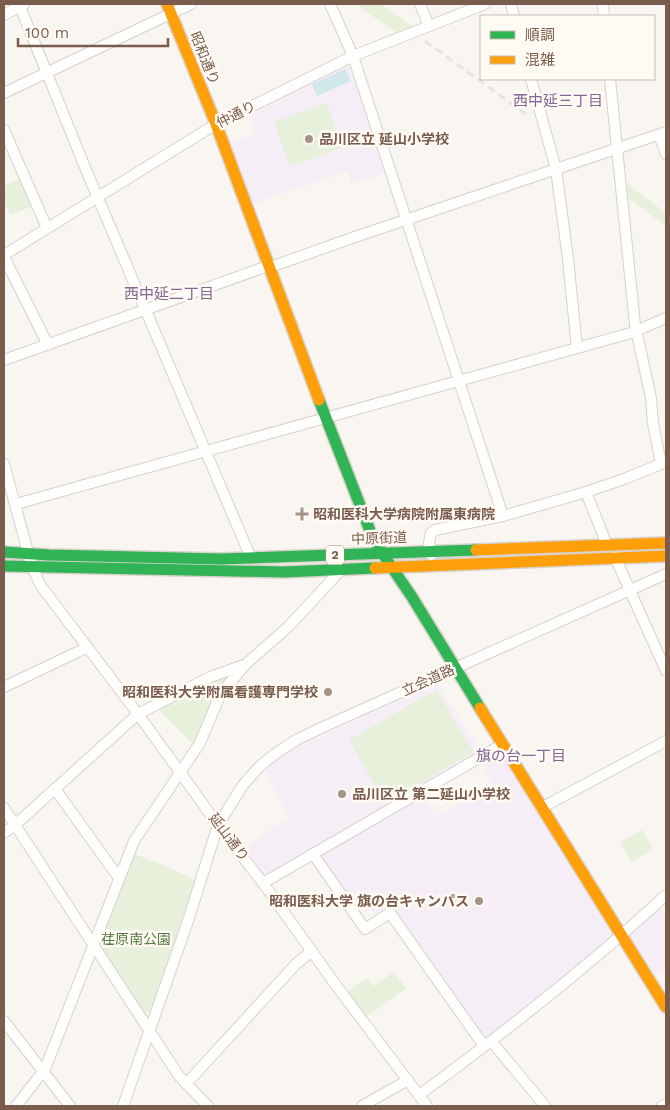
<svg xmlns="http://www.w3.org/2000/svg" width="670" height="1110" font-family="'Work Sans','Noto Sans JP',sans-serif">
<style>
.education{fill:#f6eef6}
.green{fill:#e7f0db}
.water{fill:#d0e8ea}
.lines{fill:none;stroke-linecap:round;stroke-linejoin:round}
.street-casing{stroke:#d7d1cb;stroke-width:12}
.fast-casing{stroke:#d9d2cb;stroke-width:14}
.slow-casing{stroke:#d9d2cb;stroke-width:14}
.street{stroke:#fefefd;stroke-width:10}
.fast{stroke:#30b455;stroke-width:11}
.slow{stroke:#ff9f0a;stroke-width:11}
.rail{stroke:#e6e3e7;stroke-width:3;stroke-dasharray:8 5;stroke-linecap:butt}
.poi-dot{fill:#a69286;stroke:#fffaf3;stroke-width:2}
.labels{text-anchor:middle;stroke-width:5;stroke-linejoin:round;paint-order:stroke}
.shield{fill:#fffaf3;stroke:#a28b7f;stroke-width:1}
.shield-label{font-size:12px;font-weight:bold;fill:#7a5c4d}
.street-label{font-size:14px;fill:#7a5c4d;stroke:#fffaf3}
.poi-label{font-size:14px;font-weight:bold;fill:#7a5c4d;stroke:#fffaf3;text-anchor:start}
.park-label{font-size:14px;fill:#537a41;stroke:#fffaf3}
.neighbourhood-label{font-size:15px;fill:#846695;stroke:#fffaf3}
</style>
<rect width="100%" height="100%" fill="#f9f5f0"/>
<g class="education">
<path d="M348 65 352 67 388 172 352 184 347 171 249 205 228 144 255 133 247 113Z"/>
<path d="M437 684 481 752 268 874H264L244 849 259 837 290 819 264 769 282 755 303 744Z"/>
<path d="M501 752 616 938 487 1041 388 911 377 918 363 896 351 905 318 858 421 796 436 817 493 784 482 763Z"/>
<path d="M659 906 666 918V968L652 976 627 937Z"/>
</g>
<g class="green">
<path d="M355 4H381L412 26 396 32Z"/>
<path d="M327 103 343 148 293 166 289 165 274 122Z"/>
<path d="M23 177 36 205 10 215 4 201V186Z"/>
<path d="M627 184 666 213V226L628 198Z"/>
<path d="M228 673 230 676 194 745 157 708Z"/>
<path d="M436 690 473 752 385 803 349 740Z"/>
<path d="M642 830 653 849 631 862 620 842Z"/>
<path d="M129 852 163 865 195 880 151 1011 143 1013 95 945Z"/>
<path d="M394 972 406 989 364 1018 346 993 367 978 374 986Z"/>
</g>
<path class="water" d="M345 69 351 81 317 96 312 84Z"/>
<g class="lines">
<g class="street-casing">
<g id="street">
<path d="M19 4 84 165 251 558"/>
<path d="M330 4 353 56 503 516"/>
<path d="M420 4 429 26"/>
<path d="M511 4 514 16"/>
<path d="M603 4 604 16"/>
<path d="M4 15 24 4"/>
<path d="M531 79 556 169 568 259 577 348"/>
<path d="M610 79 635 325 651 398 653 423 661 464"/>
<path d="M4 93 191 4"/>
<path d="M4 130 47 228"/>
<path d="M659 135 666 154"/>
<path d="M4 255 216 124 353 56 485 4"/>
<path d="M4 257 48 345"/>
<path d="M4 360 268 266 276 265 352 238 666 132"/>
<path d="M4 464 32 567 41 586 138 714 218 825 263 883 338 988 427 1106"/>
<path d="M586 492 607 545"/>
<path d="M16 504 631 333 666 318"/>
<path d="M431 555 429 543 431 533 435 530 503 516 586 492 624 479 666 462"/>
<path d="M615 557 666 671"/>
<path d="M4 687 88 647"/>
<path d="M55 789 119 878"/>
<path d="M4 808 179 1076 208 1106"/>
<path d="M541 808 666 741"/>
<path d="M4 833 15 825 138 714 210 677 244 665"/>
<path d="M313 854 365 929 390 913 484 1046"/>
<path d="M263 883 503 744"/>
<path d="M4 1021 70 1106"/>
<path d="M492 1042 545 1106"/>
<path d="M186 1084 296 964 312 951"/>
<path d="M419 1095C505 1032 588 967 666 895"/>
<path d="M16 1106 45 1069 134 841 200 743 221 693 246 664 288 627 342 569"/>
<path d="M123 1106 188 921 218 825 243 785 260 766 275 754 296 740 323 727 666 574"/>
<path d="M362 1106 408 1080"/>
<path d="M662 1106 666 1104"/>
</g>
</g>
<g class="fast-casing">
<g id="fast">
<path d="M319 400 374 541 412 597 480 708"/>
<path d="M4 552 49 555 221 559 476 550"/>
<path d="M4 566 284 572 375 568"/>
</g>
</g>
<g class="slow-casing">
<g id="slow">
<path d="M167 4 216 124 319 400"/>
<path d="M476 550 666 543"/>
<path d="M375 568 666 556"/>
<path d="M480 708 666 1007"/>
</g>
</g>
<use href="#street" class="street"/>
<use href="#fast" class="fast"/>
<use href="#slow" class="slow"/>
<path class="rail" d="M425 41 530 117"/>
</g>
<g class="poi-dot">
<circle cx="309" cy="139" r="5"/>
<path d="M299.5 506.5h5v5h5v5h-5v5h-5v-5h-5v-5h5z"/>
<circle cx="328" cy="692" r="5"/>
<circle cx="342" cy="794" r="5"/>
<circle cx="479" cy="901" r="5"/>
</g>
<g class="labels">
<rect class="shield" x="326" y="545.5" width="18" height="19" rx="4"/>
<g class="shield-label">
<text x="335" y="559">2</text>
</g>
<g class="street-label">
<text transform="translate(205 58) rotate(68)" y="5">昭和通り</text>
<text transform="translate(236 114) rotate(-27)" y="5">仲通り</text>
<text transform="translate(379 538) rotate(-2)" y="5">中原街道</text>
<text transform="translate(428 680) rotate(-24)" y="5">立会道路</text>
<text transform="translate(229 837) rotate(53)" y="5">延山通り</text>
</g>
<g class="poi-label">
<text x="319" y="144">品川区立 延山小学校</text>
<text x="313" y="519">昭和医科大学病院附属東病院</text>
<text x="318" y="697" text-anchor="end">昭和医科大学附属看護専門学校</text>
<text x="352" y="799">品川区立 第二延山小学校</text>
<text x="469" y="906" text-anchor="end">昭和医科大学 旗の台キャンパス</text>
</g>
<g class="park-label">
<text x="136" y="944">荏原南公園</text>
</g>
<g class="neighbourhood-label">
<text x="558" y="106">西中延三丁目</text>
<text x="169" y="299">西中延二丁目</text>
<text x="521" y="761">旗の台一丁目</text>
</g>
</g>
<rect width="670" height="1110" fill="none" stroke="#7a5c4d" stroke-width="10"/>
<rect x="480" y="15" width="175" height="65" fill="#fffaf3" stroke="#cabbb1"/>
<rect x="490" y="31" width="25" height="8" fill="#30b455" stroke="#cabbb1"/>
<text x="525" y="40" font-size="15" fill="#7a5c4d">順調</text>
<rect x="490" y="56" width="25" height="8" fill="#ff9f0a" stroke="#cabbb1"/>
<text x="525" y="65" font-size="15" fill="#7a5c4d">混雑</text>
<path d="M18 38v8h150v-8" fill="none" stroke="#7a5c4d" stroke-width="2.5"/>
<text x="25" y="38" font-size="15" fill="#7a5c4d" stroke="#fffaf3" stroke-width="4" paint-order="stroke">100 m</text>
</svg>
